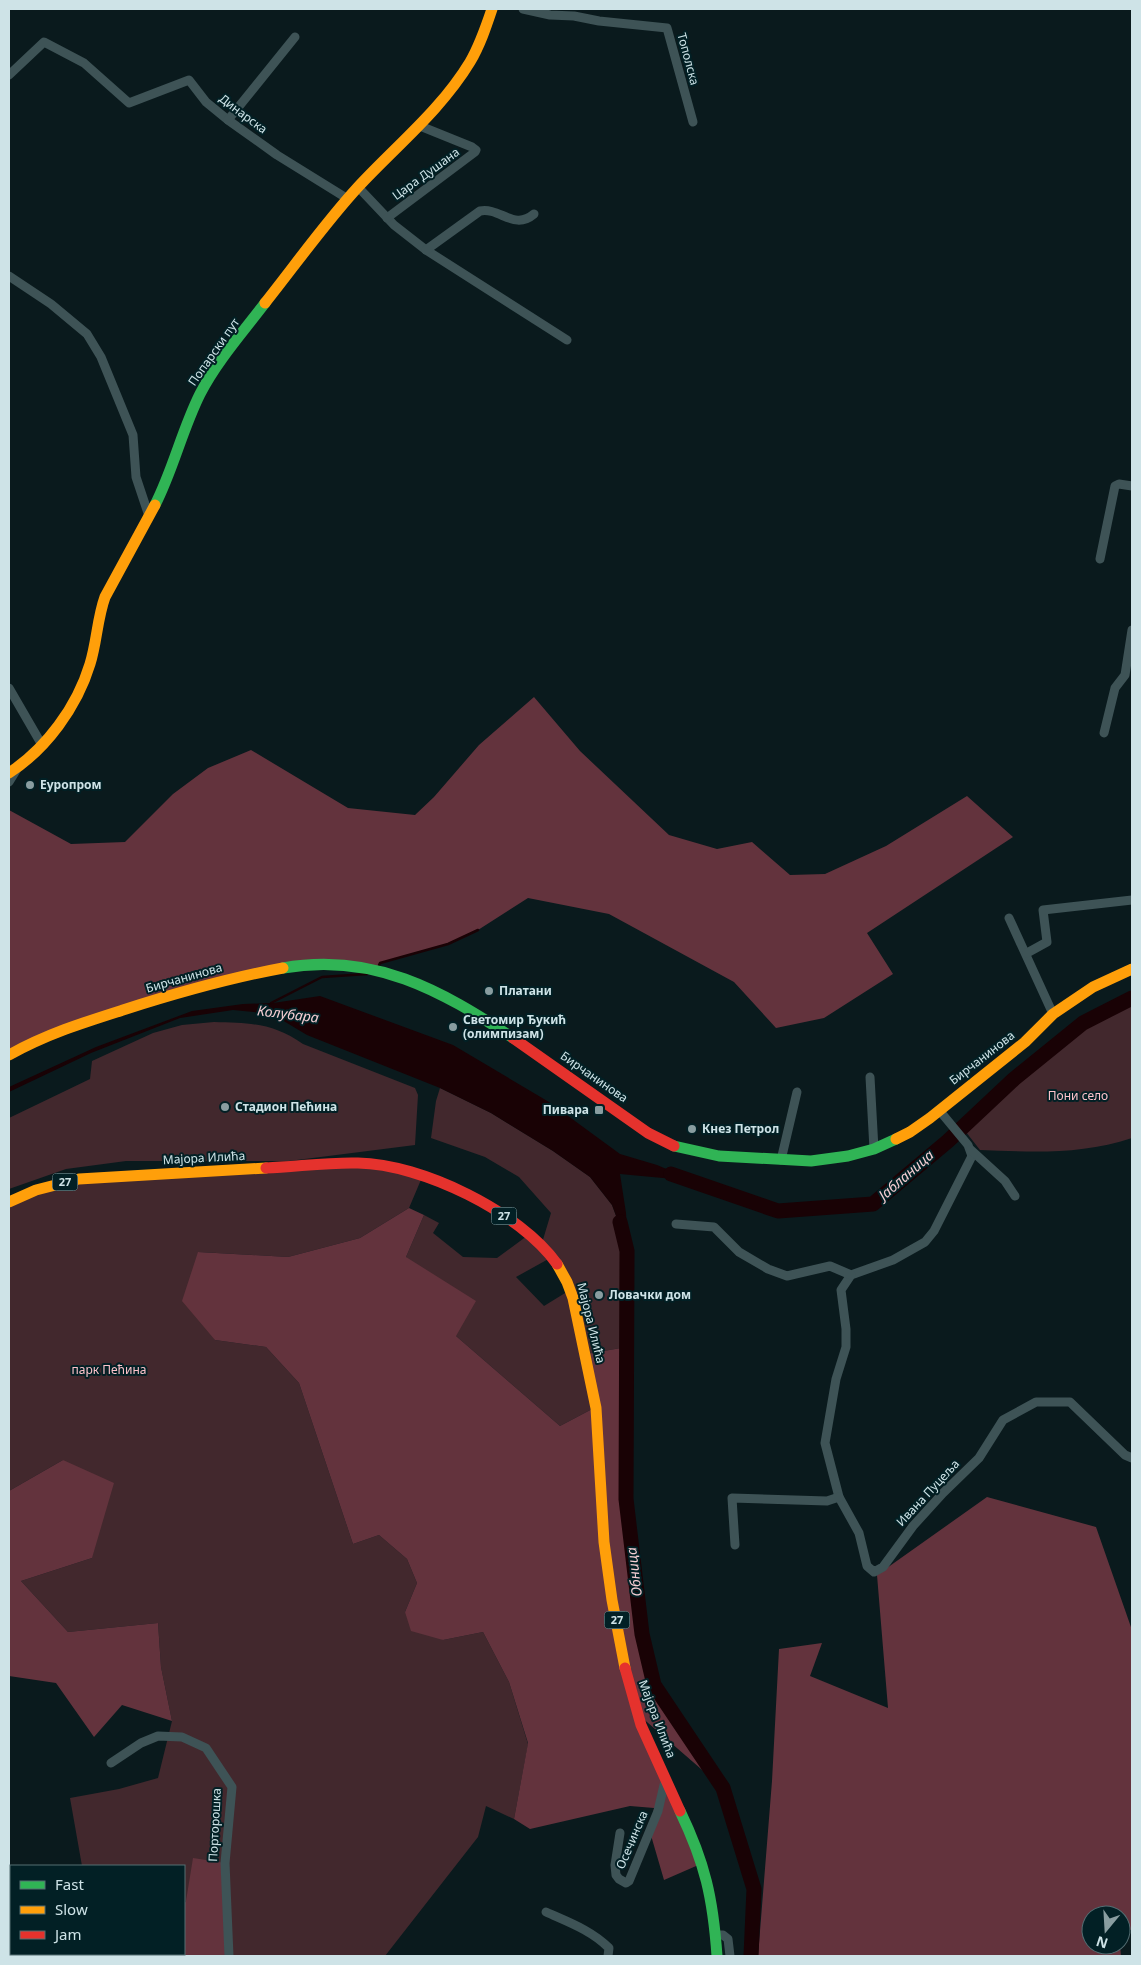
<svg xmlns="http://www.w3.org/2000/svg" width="1141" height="1965" font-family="'Noto Sans',sans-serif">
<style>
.green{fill:#42282d;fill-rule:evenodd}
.forest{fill:#63333d}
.water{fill:#190205}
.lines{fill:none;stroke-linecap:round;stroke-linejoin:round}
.stream{stroke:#190205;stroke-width:2.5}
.river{stroke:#190205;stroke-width:15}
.street{stroke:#3e5356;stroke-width:9}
.fast{stroke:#30b455;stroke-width:11}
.slow{stroke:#ff9f0a;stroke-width:11}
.jam{stroke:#e5322d;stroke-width:11}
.poi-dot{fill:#899da0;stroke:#022025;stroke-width:2}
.labels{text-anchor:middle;stroke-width:4;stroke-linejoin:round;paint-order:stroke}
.shield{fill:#022025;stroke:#91a8ad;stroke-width:1}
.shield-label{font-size:11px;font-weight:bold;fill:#cee3e7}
.street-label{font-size:12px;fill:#cee3e7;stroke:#022025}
.poi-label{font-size:12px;font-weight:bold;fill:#cee3e7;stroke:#022025;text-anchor:start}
.park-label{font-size:12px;fill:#fcc2ca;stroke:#022025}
.water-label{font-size:14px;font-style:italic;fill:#f5ced3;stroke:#022025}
</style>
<rect width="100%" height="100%" fill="#0a1a1d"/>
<g class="green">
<path d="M1132 998V1138C1081 1155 1033 1152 980 1150L962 1127 1014 1079 1083 1023Z"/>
<path d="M214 1022C250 1023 273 1023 303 1044L415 1088 418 1095 415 1145 289 1161H126L66 1169 9 1189V1118L90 1079 92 1061 153 1033 182 1025Z"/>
<path d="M440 1088 491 1113 553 1151 590 1177 612 1205 628 1248 627 1347 586 1354 596 1407 560 1426 456 1336 406 1257 424 1215 439 1223 433 1233 463 1257 497 1258 531 1233 542 1243 551 1213 519 1177 485 1157 431 1138 436 1101ZM552 1257 570 1290 544 1306 516 1277Z"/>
<path d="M376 1163 423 1175 409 1208 360 1238 288 1257 199 1252 215 1340 266 1347 299 1383 353 1544 379 1535 407 1559 417 1583 405 1612 443 1640 483 1632 509 1682 528 1744 514 1819 486 1806 478 1837 385 1956H229L186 1901 184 1904V1866H82L70 1798 119 1789 158 1778 172 1721 161 1667 158 1623 68 1632 21 1581 92 1558 63 1460 9 1491V1203L68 1181Z"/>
<path d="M9 1920H11V1954H14L13 1956H9Z"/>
</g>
<g class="forest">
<path d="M534 697 580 751 669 835 717 849 752 842 790 875 825 874 886 846 967 796 1013 837 867 933 893 974 824 1018 776 1028 734 982 609 914 528 898 478 930 448 944 380 963 378 971 328 963 174 995 9 1055V810L71 844 125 842 173 794 208 768 251 750 348 808 415 815 434 797 479 745Z"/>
<path d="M409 1208 424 1215 406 1257 476 1301 456 1336 560 1426 596 1407 586 1354 627 1347 625 1417 626 1499 642 1634 654 1685 723 1788 640 1716 703 1863 664 1880 650 1832 654 1808 630 1806 530 1829 514 1819 528 1743 509 1682 483 1632 443 1640 411 1631 405 1612 417 1583 407 1559 379 1535 353 1544 299 1383 266 1347 215 1340 182 1301 198 1252 288 1257 360 1238Z"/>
<path d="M63 1460 114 1483 92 1558 21 1581 68 1632 158 1623 161 1667 172 1721 122 1705 94 1737 56 1683 9 1676V1491Z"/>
<path d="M987 1497 1096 1527 1132 1630V1930L1121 1929V1915H1091V1945H1120L1121 1956H758L772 1781 779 1649 822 1643 810 1676 888 1708 877 1575Z"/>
<path d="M193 1858 225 1863 229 1956H160L159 1954H184V1904L186 1901Z"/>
<path d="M14 1954H134V1956H13Z"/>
</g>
<path class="water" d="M320 996 453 1045 549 1102 620 1154 657 1165 695 1181 620 1174 626 1213 628 1248 612 1205 590 1177 553 1151 491 1113 440 1088 307 1035 272 1014 233 1010 180 1018 91 1053 9 1092V1087L96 1047 192 1011 243 1004 273 1003Z"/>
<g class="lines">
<g class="stream">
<path d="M379 965 380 963 448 944 478 930"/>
<path d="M271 1003 322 977 367 974"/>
</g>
<g class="river">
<path d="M671 1174 778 1211 873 1204 948 1141 1014 1079 1083 1023 1132 998"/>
<path d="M620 1222 627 1251 626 1499 642 1634 654 1685 723 1788 754 1889 751 1956"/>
</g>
<g class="street">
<path d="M523 9 550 15 574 16 599 21 667 28 693 122"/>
<path d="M9 75 44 42 84 63 129 103 189 80 206 102 228 120 277 155 348 199"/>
<path d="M228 120 295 37"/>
<path d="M358 187 394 225 426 250 567 340"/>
<path d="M387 218 475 152 476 150 472 147 420 126"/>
<path d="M426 250 480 211C500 207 514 231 534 214"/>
<path d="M9 276 51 304 87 334 101 357 133 435 136 477 149 516"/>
<path d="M1100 559 1115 486 1119 484 1132 486"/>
<path d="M9 688 42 745"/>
<path d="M1104 733 1115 688 1125 675 1132 630"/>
<path d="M9 782 17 769"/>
<path d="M1009 918 1053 1014"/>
<path d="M1027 953 1047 942 1043 910 1132 900"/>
<path d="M870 1077 874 1149"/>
<path d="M939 1110 968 1145 972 1156 934 1231 925 1242 893 1260 851 1275 841 1290 846 1329V1347L836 1379 825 1443 839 1497 859 1533 867 1566 874 1572 883 1567 913 1526 943 1493 979 1458 1003 1420 1036 1402H1070L1125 1455 1132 1458"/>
<path d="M971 1150 1005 1181 1015 1196"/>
<path d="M781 1160 797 1092"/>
<path d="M676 1224 714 1227 739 1252 768 1269 787 1276 830 1266 851 1275"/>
<path d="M735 1545 732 1498 827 1501 839 1497"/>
<path d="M111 1763 141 1743 158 1736 182 1737 206 1748 232 1787 225 1863 229 1956"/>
<path d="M620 1833 615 1865 616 1875 619 1879 626 1883 629 1881 658 1811 664 1785 667 1782"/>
<path d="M546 1912C568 1922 591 1930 609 1948L608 1956"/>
<path d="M716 1935H723L728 1939 730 1956"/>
</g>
<g class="fast">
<path d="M155 505C173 470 182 430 200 394 217 361 243 332 265 303"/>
<path d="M283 968C373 952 441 990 513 1038"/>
<path d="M674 1146 719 1156 811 1161 848 1156 874 1149 896 1139"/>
<path d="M680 1811C705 1863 713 1898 717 1956"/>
</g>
<g class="slow">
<path d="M265 303C296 264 325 223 358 187 396 146 441 110 470 62 480 45 486 27 492 9"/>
<path d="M9 773C46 749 77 707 90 664 97 642 97 619 105 597L155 505"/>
<path d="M9 1055C47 1034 82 1023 123 1010 176 993 229 978 283 968"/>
<path d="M896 1139 910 1132 930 1118 1025 1042 1053 1014 1093 987 1132 969"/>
<path d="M9 1202 36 1190 79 1179 266 1168"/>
<path d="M557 1264 567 1282 573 1298 596 1408 604 1542 612 1600 625 1668"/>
</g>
<g class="jam">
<path d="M513 1038 648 1133 674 1146"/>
<path d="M266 1168C296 1167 327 1162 358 1163 422 1164 520 1212 557 1264"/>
<path d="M625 1668 641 1725 680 1811"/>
</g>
</g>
<g class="poi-dot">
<circle cx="30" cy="785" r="5"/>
<circle cx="489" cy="991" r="5"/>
<circle cx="453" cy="1027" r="5"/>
<circle cx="225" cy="1107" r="5"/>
<rect x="594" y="1105" width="10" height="10" rx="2.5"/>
<circle cx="692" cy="1129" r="5"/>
<circle cx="599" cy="1295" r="5"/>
</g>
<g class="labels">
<g class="shield">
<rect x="52.5" y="1173.5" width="25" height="17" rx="4"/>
<rect x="491.5" y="1207.5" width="25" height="17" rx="4"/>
<rect x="604.5" y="1611.5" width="25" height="17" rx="4"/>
</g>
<g class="shield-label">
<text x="65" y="1186">27</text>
<text x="504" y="1220">27</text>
<text x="617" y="1624">27</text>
</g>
<g class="street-label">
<text transform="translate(688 59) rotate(75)" y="4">Тополска</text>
<text transform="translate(243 114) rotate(37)" y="4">Динарска</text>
<text transform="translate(426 174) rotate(-36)" y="4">Цара Душана</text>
<text transform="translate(214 352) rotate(-55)" y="4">Попарски пут</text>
<text transform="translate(184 978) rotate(-16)" y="4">Бирчанинова</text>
<text transform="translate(982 1058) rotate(-38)" y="4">Бирчанинова</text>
<text transform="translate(594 1077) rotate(35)" y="4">Бирчанинова</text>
<text transform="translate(204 1158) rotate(-3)" y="4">Мајора Илића</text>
<text transform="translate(591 1323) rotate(76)" y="4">Мајора Илића</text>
<text transform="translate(928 1493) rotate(-47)" y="4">Ивана Пуцеља</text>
<text transform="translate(657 1719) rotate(69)" y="4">Мајора Илића</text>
<text transform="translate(215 1825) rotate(-87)" y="4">Порторошка</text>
<text transform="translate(632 1840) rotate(-67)" y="4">Осечинска</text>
</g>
<g class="poi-label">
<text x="40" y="789">Еуропром</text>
<text x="499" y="995">Платани</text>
<text x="463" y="1024">Светомир Ђукић<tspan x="463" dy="14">(олимпизам)</tspan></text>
<text x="235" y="1111">Стадион Пећина</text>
<text x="589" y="1114" text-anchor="end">Пивара</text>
<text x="702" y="1133">Кнез Петрол</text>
<text x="609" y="1299">Ловачки дом</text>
</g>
<g class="park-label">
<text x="1078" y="1100">Пони село</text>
<text x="109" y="1374">парк Пећина</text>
</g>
<g class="water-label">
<text transform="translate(288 1014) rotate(7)" y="5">Колубара</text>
<text transform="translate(906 1175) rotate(-41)" y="5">Јабланица</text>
<text transform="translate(634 1572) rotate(-97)" y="5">Обница</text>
</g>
</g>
<rect width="1141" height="1965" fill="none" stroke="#cee3e7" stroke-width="20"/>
<rect x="10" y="1865" width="175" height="90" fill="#022025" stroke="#546e73"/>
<rect x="20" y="1881" width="25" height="8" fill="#30b455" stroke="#546e73"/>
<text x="55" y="1890" font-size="15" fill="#cee3e7">Fast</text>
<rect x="20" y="1906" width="25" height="8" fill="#ff9f0a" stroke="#546e73"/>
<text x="55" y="1915" font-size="15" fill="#cee3e7">Slow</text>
<rect x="20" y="1931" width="25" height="8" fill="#e5322d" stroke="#546e73"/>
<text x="55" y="1940" font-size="15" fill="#cee3e7">Jam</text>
<g transform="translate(1106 1930) rotate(198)"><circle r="24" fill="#022025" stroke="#546e73"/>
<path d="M0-4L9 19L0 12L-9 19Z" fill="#899da0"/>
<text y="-8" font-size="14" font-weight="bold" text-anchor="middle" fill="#cee3e7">N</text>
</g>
</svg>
